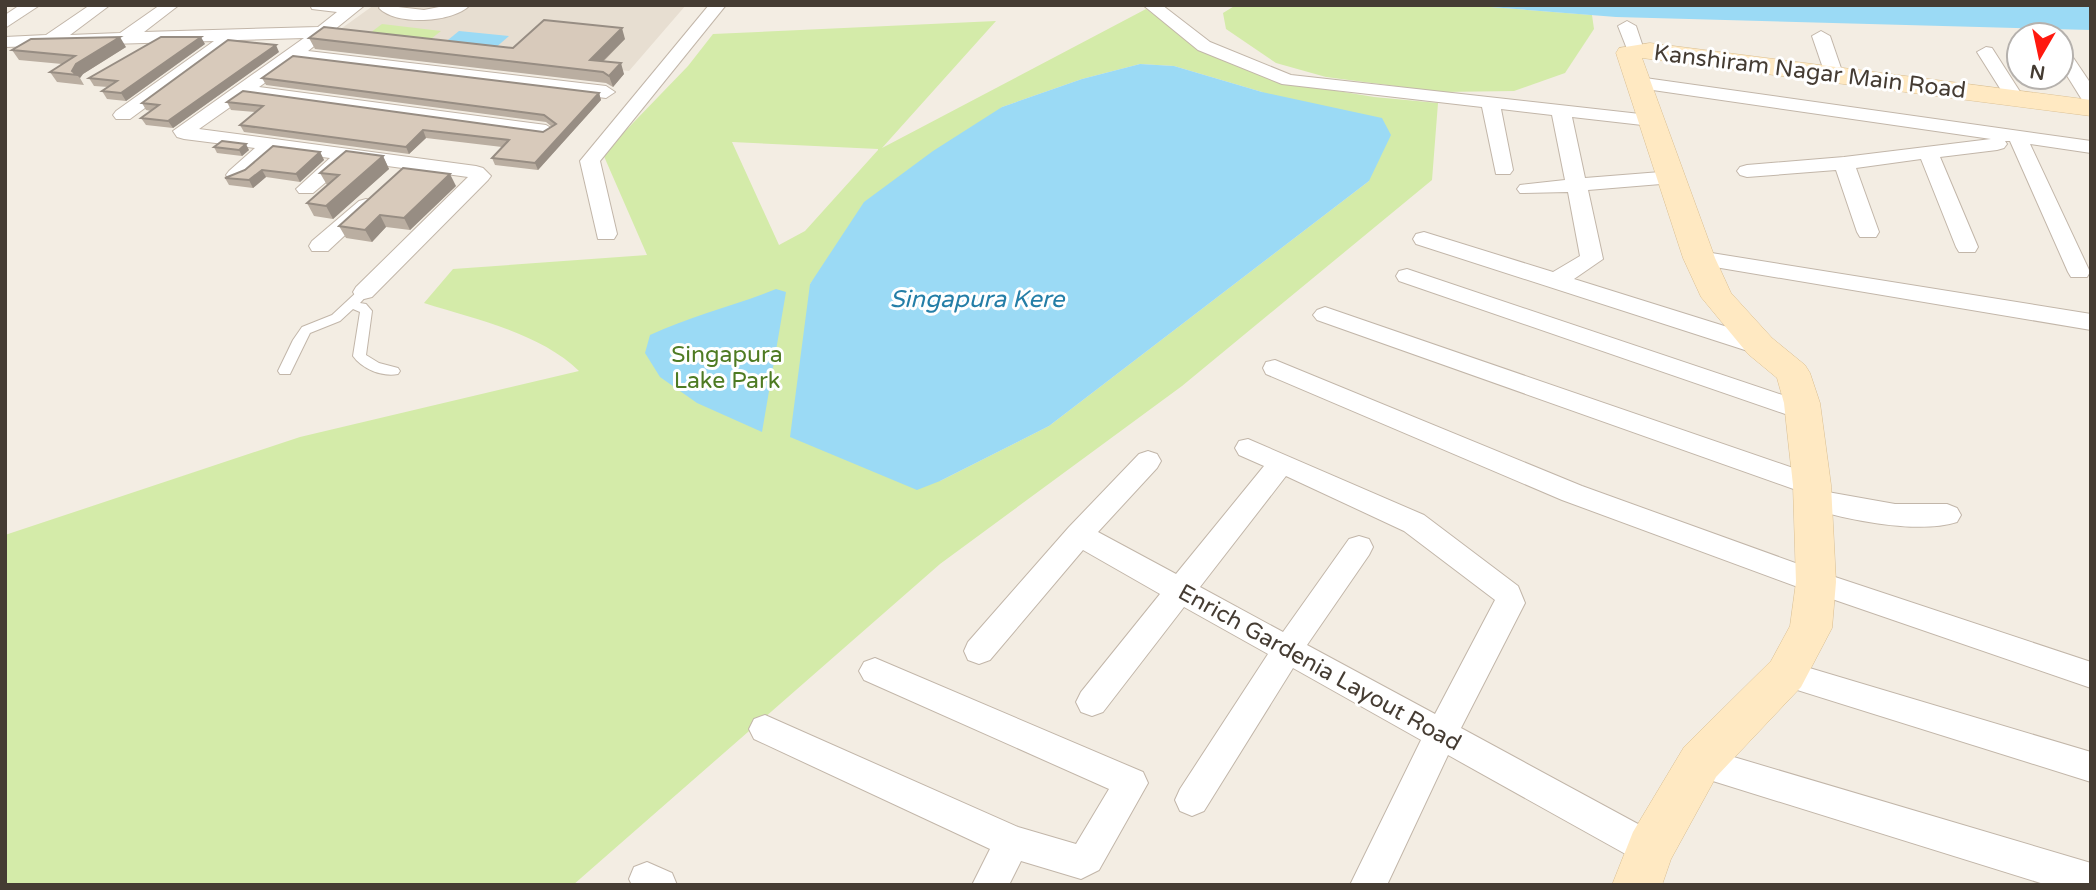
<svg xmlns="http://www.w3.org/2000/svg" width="2096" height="890" font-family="'Varela Round',sans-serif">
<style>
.residential{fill:#e7ded1}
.green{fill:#d4eba9;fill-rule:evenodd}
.water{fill:#9bdaf5}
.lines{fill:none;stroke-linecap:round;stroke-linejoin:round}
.lane-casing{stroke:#c2b6a9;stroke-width:2}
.street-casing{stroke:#c2b6a9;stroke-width:2}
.secondary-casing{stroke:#dabf92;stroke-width:1}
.lane{fill:#fff;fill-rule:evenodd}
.street{fill:#fff;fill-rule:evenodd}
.secondary{fill:#ffe9c2;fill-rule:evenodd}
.wall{fill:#baaea1}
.shaded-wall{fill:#978d83}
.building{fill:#d8cabb;stroke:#978d83;stroke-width:2}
.labels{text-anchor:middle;stroke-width:6;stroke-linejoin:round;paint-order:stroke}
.street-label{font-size:23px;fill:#453c33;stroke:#fff}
.park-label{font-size:23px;fill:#4e7b23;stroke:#fff}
.water-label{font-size:24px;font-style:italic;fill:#247ea7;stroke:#fff}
</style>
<rect width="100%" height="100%" fill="#f3ede3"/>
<path class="residential" d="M374 5H686L629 71 331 36Z"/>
<g class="green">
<path d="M1236 5H1465L1592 15 1594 29 1565 73 1514 91 1441 92 1326 77 1276 63 1226 29 1223 13Z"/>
<path d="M1146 9 1212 56 1284 82 1374 97 1438 103 1432 180 1182 386 940 564 573 885H5V535L300 437 579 371C540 333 475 319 424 303L453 269 647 255 603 154 688 66 713 34 996 21 882 148ZM1140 64 1174 66 1262 92 1369 181 1049 426 940 481 810 284 826 263 1002 107 1082 79ZM732 142 878 149V150L805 231 779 245Z"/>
<path d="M382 24 441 31 422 46 362 39Z"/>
</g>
<g class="water">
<path d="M1465 5H2091V30L1616 17Z"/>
<path d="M459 31 509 36 494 49 443 44Z"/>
<path d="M1140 64 1174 66 1262 92 1382 118 1391 135 1369 181 1049 426 940 481 917 490 790 437 810 284 864 202 933 151 1002 107 1082 79Z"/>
<path d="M776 289 786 292 762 432 697 403 660 377 645 353 650 335C690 316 734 306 776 289Z"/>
</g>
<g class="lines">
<g class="lane-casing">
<path id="lane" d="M364 288 370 292 360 303 366 304 372 311 366 355 379 363 398 368 400 371 398 374C382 377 362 369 353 356L360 312 353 309 340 321 310 333 290 374H280L278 371 293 340 302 327 332 315 360 289Z"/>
</g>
<g class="street-casing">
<g id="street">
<path d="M20 5H40L5 28V15Z"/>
<path d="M90 5H110L70 35 120 33 160 5H179L144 32 318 27 337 12 312 9 310 5H365L308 51 606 86 615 92 606 98 296 61 259 87 546 125 556 131 546 137 246 96 199 129 476 166 483 168 491 176 488 180 372 297 364 299 356 297 353 292 356 287 468 177 351 161 313 193H299L296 189 330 158 276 151 243 179H229L226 175 229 171 255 148 184 139 177 137 173 131 304 38 237 40 130 119H116L113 115 116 111 214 41 5 47V37L46 35Z"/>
<path d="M381 5 424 10 449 5H470C453 23 396 26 379 8Z"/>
<path d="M709 5H726L600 161 617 234 614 239H598L580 161Z"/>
<path d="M1143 5H1162L1210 42 1291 75 1658 116 1661 120 1651 126 1572 117 1585 178 1673 171 1680 173 1683 177 1680 181 1673 183 1588 190 1603 259 1574 279 1769 340 1772 346 1769 352 1760 354 1751 352 1416 244 1413 239 1416 234 1424 232 1553 272 1580 256 1568 192 1520 193 1517 189 1520 185 1565 180 1552 115 1501 109 1513 170 1510 174H1496L1482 107 1282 84 1198 50Z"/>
<path d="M1627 21 1636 26 1644 50 1641 54H1629L1618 26Z"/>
<path d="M1821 31 1830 36 1843 74 1840 78 1834 79 1825 74 1812 36Z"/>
<path d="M1986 47 1992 48 2024 98 2022 102H2008L2006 98 1977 52Z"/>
<path d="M2061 49 2068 50 2091 84V105L2084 103 2061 66Z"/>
<path d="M1638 77 2091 141V153L2030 144 2090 272 2087 277H2071L2068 272 2010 141H2005L2007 144 2004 148 1997 150 1940 157 1978 247 1975 252H1959L1956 247 1921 159 1856 168 1879 232 1876 237H1860L1857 232 1836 170 1747 177 1740 175 1737 171 1740 167 1747 165 1844 157 1991 139 1632 87 1629 83 1632 79Z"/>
<path d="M366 199 373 201 377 205 373 209 328 251H312L309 246 312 241 359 201Z"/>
<path d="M1699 251 2091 314V330L1691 263 1688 258 1691 253Z"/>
<path d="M1407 269 1812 405 1816 411 1812 417 1803 420 1794 417 1399 281 1396 276 1399 271Z"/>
<path d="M1325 307 1822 478 1826 485 1822 491 1895 504H1947L1957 508 1961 515 1957 522C1916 535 1843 519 1802 506L1798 499 1802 492 1317 320 1313 315 1317 310Z"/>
<path d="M1275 360 1582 486 1826 574 2091 662V688L1806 590 1562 500 1266 374 1263 368 1266 362Z"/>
<path d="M1248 439 1424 515 1518 586 1525 603 1461 728 1662 837 1668 849 1662 861 1650 866 1638 861 1448 755 1387 885H1350L1421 740 1293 668 1204 811 1192 816 1180 811 1175 800 1180 789 1268 654 1184 607 1103 712 1092 716 1081 712 1076 702 1081 692 1160 594 1083 550 990 660 979 664 968 660 964 651 968 642 1069 527 1139 454 1148 451 1157 454 1161 461 1157 468 1098 532 1176 574 1264 466 1239 455 1235 448 1239 441ZM1286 476 1404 531 1495 600 1435 714 1307 645 1369 555 1373 547 1369 539 1359 536 1349 539 1283 632 1200 587Z"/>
<path d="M875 658 1143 772 1148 783 1099 870 1081 879 1021 861 1009 885H972L990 849 754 739 749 729 754 719 765 715 1018 827 1076 844 1109 789 864 680 859 671 864 662Z"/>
<path d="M1786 661 2091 752V782L1775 683 1770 674 1775 665Z"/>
<path d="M1700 747 2091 863V885H2047L1700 777 1688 773 1683 762 1688 751Z"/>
<path d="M647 862 672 873 677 885H632L629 879 634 867Z"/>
</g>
</g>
<g class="secondary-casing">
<path id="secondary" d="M1650 43 2091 100V116L1642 58 1715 258 1731 293 1772 338 1805 365 1810 373 1820 403 1831 485 1836 582 1832 628 1801 687 1716 777 1671 859 1662 885H1612L1633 832 1684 747 1771 661 1790 626 1796 582 1793 485 1784 403 1777 378 1748 354 1701 297 1683 258 1616 53 1619 48Z"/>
</g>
<use href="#lane" class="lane"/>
<use href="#street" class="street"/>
<use href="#secondary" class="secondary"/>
</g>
<g class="wall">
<path d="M309 38 513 48 625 39 603 62 624 74 613 87 606 83 315 49Z"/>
<path d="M205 44 126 101 107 99 102 91 108 87 94 86 89 78Z"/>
<path d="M126 47 83 74 80 78 84 85 57 82 50 72 62 64 19 60 12 50Z"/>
<path d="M279 52 173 128 146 125 141 118 151 111 146 110 142 103Z"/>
<path d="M262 78 599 93 601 100 538 170 495 165 492 158 502 147 426 138 409 154 244 132 240 125 255 112 231 110 227 102 543 132 552 127 546 122 266 85Z"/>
<path d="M214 147 249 150 242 156 217 153Z"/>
<path d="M320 152 324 160 300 182 266 177 253 188 229 185 225 178Z"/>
<path d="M383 156 389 169 333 219 314 216 307 203 327 185 320 173Z"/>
<path d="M456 186 410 230 386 227 372 242 346 238 339 226Z"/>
</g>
<g class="shaded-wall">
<path d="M622 28 625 39 593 71 590 60Z"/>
<path d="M120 37 126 47 83 74 80 78 77 75 72 71 76 64Z"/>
<path d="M201 37 205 44 126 101 121 93Z"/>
<path d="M276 45 279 52 173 128 168 121Z"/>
<path d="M621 63 624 74 613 87 609 76Z"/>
<path d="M599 93 601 100 538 170 535 163Z"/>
<path d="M423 130 426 138 409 154 406 147Z"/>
<path d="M246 144 249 150 242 156 239 150Z"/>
<path d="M320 152 324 160 300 182 296 174Z"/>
<path d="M383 156 389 169 333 219 326 206Z"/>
<path d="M262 170 266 177 253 188 249 180Z"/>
<path d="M450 174 456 186 410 230 404 218Z"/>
<path d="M380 215 386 227 372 242 365 230Z"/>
</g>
<g class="building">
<path d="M544 20 622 28 590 60 621 63 609 76 603 72 309 38 324 27 513 48Z"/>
<path d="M120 37 76 64 72 71 77 75 50 72 75 56 12 50 31 39Z"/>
<path d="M161 37H201L121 93 102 91 117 81 89 78Z"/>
<path d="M228 40 276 45 168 121 141 118 159 105 142 103Z"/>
<path d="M293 56 599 93 535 163 492 158 509 140 423 130 406 147 240 125 263 106 227 102 243 91 543 132 556 124 544 115 262 78Z"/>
<path d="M222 141 246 144 239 150 214 147Z"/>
<path d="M273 146 320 152 296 174 262 170 249 180 225 178 245 170Z"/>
<path d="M346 151 383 156 326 206 307 203 339 175 320 173Z"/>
<path d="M403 168 450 174 404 218 380 215 365 230 339 226Z"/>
</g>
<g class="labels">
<g class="street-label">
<text transform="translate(1810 71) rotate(7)" y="8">Kanshiram Nagar Main Road</text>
<text transform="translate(1320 667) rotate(29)" y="8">Enrich Gardenia Layout Road</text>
</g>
<g class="park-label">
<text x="727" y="362">Singapura<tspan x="727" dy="26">Lake Park</tspan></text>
</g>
<g class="water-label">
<text x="977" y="307">Singapura Kere</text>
</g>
</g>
<rect width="2096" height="890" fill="none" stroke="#453c33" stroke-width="14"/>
<g transform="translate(2040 56) rotate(189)"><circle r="33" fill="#ffffff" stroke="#b5b1ad" stroke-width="2"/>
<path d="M0-5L12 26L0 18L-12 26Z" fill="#ff190f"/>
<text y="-10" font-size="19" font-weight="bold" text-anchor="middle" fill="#453c33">N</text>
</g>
</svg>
